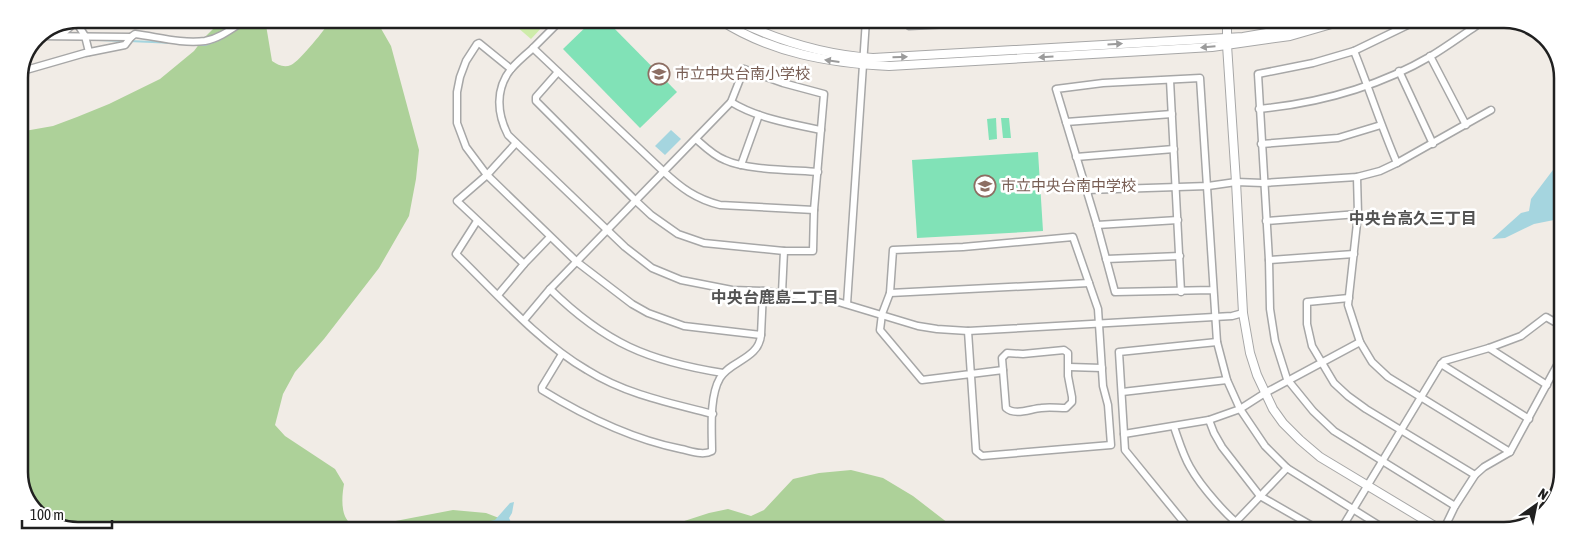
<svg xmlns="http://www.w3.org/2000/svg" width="1581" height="550" font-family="'Asap Condensed','Noto Sans JP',sans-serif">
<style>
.grass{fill:#ceecaa}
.forest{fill:#add199}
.pitch{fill:#81e2b7}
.water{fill:#a5d5df}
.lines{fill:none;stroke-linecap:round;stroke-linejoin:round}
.stream{stroke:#a5d5df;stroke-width:2}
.minor-casing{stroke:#a7a7a7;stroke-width:9}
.tertiary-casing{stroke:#a7a7a7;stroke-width:10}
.minor{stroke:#fff;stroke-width:6}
.tertiary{stroke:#fff;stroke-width:8}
.oneway{fill:#9b9b9b}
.labels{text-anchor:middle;stroke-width:5;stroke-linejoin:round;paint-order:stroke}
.education-label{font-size:15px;fill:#785e54;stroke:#fff;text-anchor:start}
.neighbourhood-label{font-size:16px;font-weight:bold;fill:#535353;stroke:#fff}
.rim{fill:none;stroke:#202020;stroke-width:2.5}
</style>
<rect width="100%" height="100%" fill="#f1ece6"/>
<path class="grass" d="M513 20H541L545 24 531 39 510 21Z"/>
<g class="forest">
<path d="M223 19H265L272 61C278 65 284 68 291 65 300 61 325 29 332 19H373L379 25 391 46 419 150 416 179 409 216 379 268 324 339 295 372 283 394 275 425 285 436 335 469 344 484C342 495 340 515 350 523 352 526 358 527 361 529L59 528 31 509 19 477V132L53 126 77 117 109 104 160 79 194 51 203 39Z"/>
<path d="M851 470 883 478 913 496 957 530 582 529 588 527 619 523 636 527 675 524 709 513 728 509 751 516 764 510 793 479 819 473Z"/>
<path d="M453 510 486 513 527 529H367L385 523Z"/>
</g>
<g class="pitch">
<path d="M593 20H606L677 92 640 128 563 49Z"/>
<path d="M996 118 997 139 989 140 987 119Z"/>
<path d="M1001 118H1009L1011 138H1003Z"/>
<path d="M1038 152 1043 231 917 238 912 160Z"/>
</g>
<g class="water">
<path d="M671 130 681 139 665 155 655 146Z"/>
<path d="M1562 158 1561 207 1554 220 1534 224 1505 238 1492 239 1521 213 1529 211 1531 199Z"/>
<path d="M514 502 512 513 509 518 514 529H491L488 525 490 521 495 520 510 503Z"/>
</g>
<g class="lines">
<g class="stream">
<path d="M244 25 253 19"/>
<path d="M99 40 125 41"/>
<path d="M129 41 175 43"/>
<path d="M197 45H205L221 39"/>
</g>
<g class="minor-casing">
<g id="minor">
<path d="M75 20 85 36 89 52"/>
<path d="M561 20C551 30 541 40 531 50 524 56 517 62 511 69 495 89 497 114 508 135L625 247 652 268 681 280 732 290 763 291 835 301 918 326 937 329 968 331 1232 316 1243 313"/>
<path d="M910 20 909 26 1009 21"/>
<path d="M1414 22 1354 51 1313 63 1258 74 1269 260 1270 309 1275 341 1287 379 1313 411 1334 431 1455 506"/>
<path d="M61 35 70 27 75 19"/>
<path d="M36 36 131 37"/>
<path d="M533 48 663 171C681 188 696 199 720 205L814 210"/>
<path d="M1354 51C1369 88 1381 126 1397 163"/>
<path d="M1430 56 1466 125"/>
<path d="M511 69 479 43 477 44 466 61 460 77 457 92V123L466 147 487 175 577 262 632 304 648 313 684 326 761 335 763 291"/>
<path d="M1399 71 1433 144"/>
<path d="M19 72 85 53 125 45 131 37 135 34C158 37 182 44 205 41 221 38 234 27 247 19"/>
<path d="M558 72 536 97V101L636 201 651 215 678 234 704 243 784 251"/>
<path d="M1170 80 1181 292"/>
<path d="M731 102C757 118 791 124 821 130"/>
<path d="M1259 109C1320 103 1378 87 1431 56 1446 47 1461 36 1476 26L1479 22"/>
<path d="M1066 122 1172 114"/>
<path d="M696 139C705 147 714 156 725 160 746 170 793 170 818 172"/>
<path d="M516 143 487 175 457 201 524 264"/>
<path d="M1261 144 1338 138 1381 125"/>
<path d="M1076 157 1174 149"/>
<path d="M741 165 759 115"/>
<path d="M1357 177 1358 214 1348 305 1360 342 1372 362 1388 377 1510 452"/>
<path d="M1086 190 1208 186 1236 182 1263 183 1357 177 1380 171 1397 163 1491 110"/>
<path d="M477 221 456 254C495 292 540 343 587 370 625 394 670 403 713 414"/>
<path d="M1266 221 1358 214"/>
<path d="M1097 225 1178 220"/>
<path d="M1106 259 1180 256"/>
<path d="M1269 260 1354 254"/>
<path d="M550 289C605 343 648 361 723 373"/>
<path d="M1213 290 1115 292 1097 225 1056 89 1103 83 1200 78 1217 342 1227 380 1240 409 1265 446 1287 468 1388 531"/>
<path d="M890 293 1089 283"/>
<path d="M498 295 524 264 550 237"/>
<path d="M1349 298 1307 302V324L1312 346 1334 383 1348 396 1366 409 1475 475"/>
<path d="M847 304 866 20"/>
<path d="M524 320 550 289 731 102 744 69 783 83 824 94 814 210 813 251H784L782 293"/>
<path d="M968 331 976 451 982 456 1111 445 1108 405 1103 386 1098 309 1073 237 963 247 893 250 890 293 882 314 880 330 922 380 1003 370"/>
<path d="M1489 348 1547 385"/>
<path d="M1064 350 1068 353V376L1072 397V402L1066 408C1058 408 1049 407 1041 408 1030 409 1015 416 1006 408L1002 358 1007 353 1023 354Z"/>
<path d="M562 354 542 387V390C586 417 631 439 681 449 691 451 703 456 712 451 712 430 709 397 720 378 730 361 759 359 761 335"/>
<path d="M1441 364 1529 419"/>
<path d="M1069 367 1102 368"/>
<path d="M1122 392 1227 380"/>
<path d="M1209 420 1214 433 1222 447 1260 496 1321 531"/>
<path d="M1174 427C1179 441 1183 455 1190 467 1200 485 1230 521 1248 531"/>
<path d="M1124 434 1209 420 1240 409 1265 393 1360 342"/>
<path d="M1191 531 1125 450 1119 352 1217 342"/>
<path d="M1227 531 1287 468"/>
<path d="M1340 531 1441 364 1444 361 1489 348 1521 336 1546 317 1560 325"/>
<path d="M1443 531 1455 506 1475 475 1484 467 1510 452 1560 360"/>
</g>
</g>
<g class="tertiary-casing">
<g id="tertiary">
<path d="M720 20C771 53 830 63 889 66L1212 47 1290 36 1342 21"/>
<path d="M735 20C779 41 824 55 873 58L1243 37 1290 29 1315 21"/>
<path d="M1227 21V45L1236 182 1243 313 1250 353 1257 375 1273 409 1283 423 1300 440 1320 457 1443 531"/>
</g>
</g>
<use href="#minor" class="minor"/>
<use href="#tertiary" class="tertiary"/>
</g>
<defs><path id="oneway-solid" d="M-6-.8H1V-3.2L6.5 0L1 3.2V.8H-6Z" transform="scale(1.25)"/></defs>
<g class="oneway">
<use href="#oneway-solid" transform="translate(1115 44) rotate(-3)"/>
<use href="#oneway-solid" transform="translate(1208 47) rotate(175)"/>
<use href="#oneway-solid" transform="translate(900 57) rotate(-2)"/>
<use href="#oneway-solid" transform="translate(1046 57) rotate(177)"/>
<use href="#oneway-solid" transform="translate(832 61) rotate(-172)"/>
</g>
<defs>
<g id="school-ring" transform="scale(1.125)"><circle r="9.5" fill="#fff" stroke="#8d6e63" stroke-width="1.5"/><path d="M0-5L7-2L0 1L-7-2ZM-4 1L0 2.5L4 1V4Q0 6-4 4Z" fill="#8d6e63"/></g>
</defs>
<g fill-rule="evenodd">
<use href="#school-ring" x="659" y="74"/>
<use href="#school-ring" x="985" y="186"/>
</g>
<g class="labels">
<g class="education-label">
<text x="675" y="79">市立中央台南小学校</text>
<text x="1001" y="191">市立中央台南中学校</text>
</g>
<g class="neighbourhood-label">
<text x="1413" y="224">中央台高久三丁目</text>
<text x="775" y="303">中央台鹿島二丁目</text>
</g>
</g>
<path d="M0 0H1581V550H0ZM78 28H1504A50 50 0 0 1 1554 78V472A50 50 0 0 1 1504 522H78A50 50 0 0 1 28 472V78A50 50 0 0 1 78 28Z" fill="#fff" fill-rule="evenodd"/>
<path class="rim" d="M78 28H1504A50 50 0 0 1 1554 78V472A50 50 0 0 1 1504 522H78A50 50 0 0 1 28 472V78A50 50 0 0 1 78 28Z"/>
<g transform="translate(1536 505) rotate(33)" stroke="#ffffff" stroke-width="4" paint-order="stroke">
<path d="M0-4L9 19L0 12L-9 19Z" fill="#202020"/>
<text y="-8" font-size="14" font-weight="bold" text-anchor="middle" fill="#202020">N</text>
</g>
<path d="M22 520v8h90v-8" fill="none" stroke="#202020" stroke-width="2.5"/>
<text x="30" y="520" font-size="15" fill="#202020" stroke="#ffffff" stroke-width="4" paint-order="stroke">100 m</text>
</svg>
